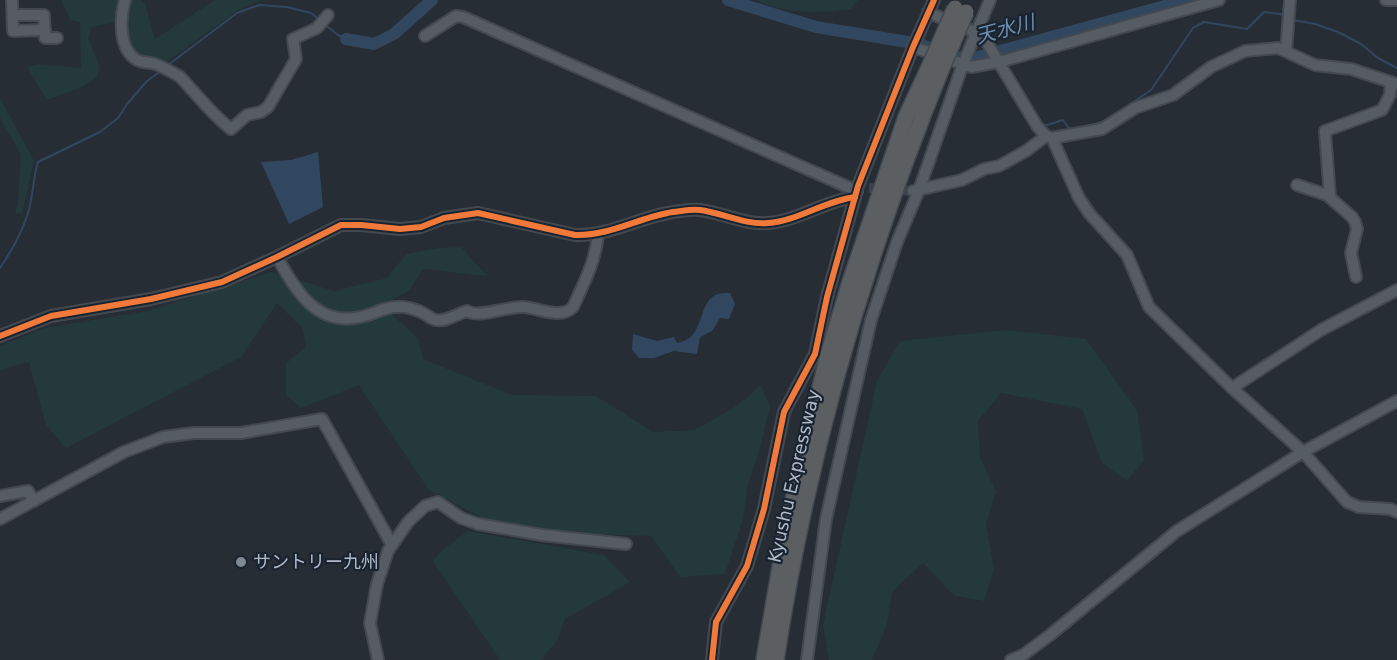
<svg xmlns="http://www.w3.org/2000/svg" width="1397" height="660" font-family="'DejaVu Sans','Noto Sans JP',sans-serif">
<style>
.green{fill:#23393b}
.water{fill:#314760}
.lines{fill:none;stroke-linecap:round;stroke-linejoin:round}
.stream{stroke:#314760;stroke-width:2}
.river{stroke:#314760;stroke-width:12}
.minor-tunnel{stroke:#3b424b;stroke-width:10;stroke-dasharray:10 5;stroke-linecap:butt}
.minor-casing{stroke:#444950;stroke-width:14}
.highway-casing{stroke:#434951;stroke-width:18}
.minor{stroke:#565c63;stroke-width:10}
.highway{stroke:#5c5f62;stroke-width:15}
.highway-bridge-casing{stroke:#434951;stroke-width:18;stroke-linecap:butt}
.highway-bridge{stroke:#5c5f62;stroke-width:15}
.cycleway-casing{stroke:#192430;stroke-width:10}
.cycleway{stroke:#f17a3a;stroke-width:6}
.poi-dot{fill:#7f8994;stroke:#192430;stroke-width:2}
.labels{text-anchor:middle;stroke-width:4.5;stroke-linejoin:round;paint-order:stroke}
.street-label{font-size:18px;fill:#afbac7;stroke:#192430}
.poi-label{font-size:18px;fill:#afbac7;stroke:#192430;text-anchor:start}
.water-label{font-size:20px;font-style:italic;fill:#6d8dad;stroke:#192430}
</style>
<rect width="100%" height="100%" fill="#262d35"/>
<g class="green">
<path d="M61 0H121L117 22 91 27 88 38 100 67 96 78 80 88 47 100 27 67 37 64 81 68 80 22 70 20Z"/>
<path d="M131 0H140L145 4 155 39 215 0H261L237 11 166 62 139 60 127 47 126 5Z"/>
<path d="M757 0H858L851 9C821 13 785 15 757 0Z"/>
<path d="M0 98 34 161 22 214 15 213 18 203 21 155 0 118Z"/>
<path d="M461 247 487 276 423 269 409 291 381 305 418 338 423 359 512 395 596 396 653 432 695 430 738 405 761 385 770 407 759 452 748 484 743 519 725 574 680 577 651 536 581 534 486 520 429 490 359 385 301 408 286 395V363L306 347 303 329 277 303 241 357 66 448 46 425 29 362 0 370V346L44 328 147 311 271 272 334 291 387 278 406 254 438 248Z"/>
<path d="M1006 330 1086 339 1137 410 1144 460 1127 481 1102 463 1082 409 1001 393 978 421 980 457 996 492 986 524 994 569 984 601 955 596 923 563 892 592 887 625 872 660H829L823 625 877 381 900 341Z"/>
<path d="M468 531 604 555 630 582 565 619 557 641 541 660H500L433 561 441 551Z"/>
</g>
<g class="water">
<path d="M318 152 323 207 289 224 261 162 291 160Z"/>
<path d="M730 293 735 304 729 319 720 318 712 331 700 337 697 354 674 351 654 358H639L632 350 633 334 657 341 674 337 677 343C705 339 697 305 715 295 719 293 725 293 730 293Z"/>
</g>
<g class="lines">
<g class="stream">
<path d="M1293 20 1315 24 1338 32 1361 44 1378 58 1397 68"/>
<path d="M324 24 338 35 346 39"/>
<path d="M168 65 237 13 259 5 287 7 311 13 320 20"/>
<path d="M1044 126 1063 120 1070 130"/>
<path d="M1086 127 1107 120 1151 90 1193 28 1204 22 1247 29 1264 12 1280 14 1285 16"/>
<path d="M0 268C11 252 22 232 28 213 33 196 33 179 38 162L100 132 118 118 127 104 147 81 161 71"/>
</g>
<g class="river">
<path d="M728 0 816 27 920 44 936 50"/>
<path d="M346 39 374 44 394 34 432 0"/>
<path d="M955 57 971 59 1187 0"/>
</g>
<path class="minor-tunnel" d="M869 188 913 191"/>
<g class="minor-casing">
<g id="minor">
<path d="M12 0 13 31 45 30"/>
<path d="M125 0C120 17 118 49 137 60 143 63 148 62 155 64 157 64 177 75 179 76 184 80 188 86 192 90 205 104 216 118 231 129L247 115 261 112 268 107 296 59 293 39 317 28 328 15"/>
<path d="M1386 0H1397"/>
<path d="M928 12 955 24"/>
<path d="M13 15H44L45 38H57"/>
<path d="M970 30 986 41 1037 126 1046 136 1052 138 1102 129 1135 108 1173 95 1211 67 1245 51 1278 48 1315 65 1351 69 1397 84"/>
<path d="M425 36 456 16 463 17 857 191"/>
<path d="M913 47 971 67 999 62 1219 0"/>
<path d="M1286 51 1290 0"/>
<path d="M1052 138 1079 198 1089 213 1127 255 1149 307 1232 388 1303 452 1347 502 1359 507 1390 509 1397 512"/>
<path d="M1297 185 1327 195 1352 217 1355 222 1357 229 1351 253 1356 277"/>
<path d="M913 191 962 180 984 169 999 166 1026 151 1046 136"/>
<path d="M1330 197 1325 131 1382 110 1390 95 1391 82"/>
<path d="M277 257C295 290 317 327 360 317 372 315 385 307 396 307 404 306 416 309 423 313 427 315 431 319 436 320 446 322 457 314 467 311 479 319 507 306 523 307 539 308 561 320 573 307 584 283 596 260 598 234"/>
<path d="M0 336 51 316 151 299 222 282 277 257 341 225H361L400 229 421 227 444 218 478 213 575 235C610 236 640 217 673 212 682 211 692 209 700 210 723 213 745 225 768 223 798 221 824 201 855 197"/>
<path d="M1232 388 1321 330 1397 290"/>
<path d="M0 496 28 491 34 501"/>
<path d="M0 519 124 452 163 437 194 433H241L322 419 392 545"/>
<path d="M378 660 370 623 377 584 388 551 408 522 425 506 438 502 461 518 478 524 542 535 626 544"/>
<path d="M712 660 716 622 747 566 764 509 784 412 815 354 827 297 858 186 913 47 934 0"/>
<path d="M807 660 826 519 871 320 897 242 919 190 963 64 990 0"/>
<path d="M1011 660 1023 655 1050 635 1177 531 1303 452 1397 401"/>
</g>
</g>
<g class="highway-casing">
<g id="highway">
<path d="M764 660 788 521 827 359 850 282 906 117 932 61"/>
<path d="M776 660C807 456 865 256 943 65"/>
</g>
</g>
<use href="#minor" class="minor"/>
<use href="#highway" class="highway"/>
<g class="highway-bridge-casing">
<g id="highway-bridge">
<path d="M932 61 955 8"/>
<path d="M943 65 966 12"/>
</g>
</g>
<use href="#highway-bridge" class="highway-bridge"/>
<g class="cycleway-casing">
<g id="cycleway">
<path d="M0 336 51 316 151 299 222 282 277 257 341 225H361L400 229 421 227 444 218 478 213 575 235C610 236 640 217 673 212 682 211 692 209 700 210 723 213 745 225 768 223 798 221 824 201 855 197"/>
<path d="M712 660 716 622 747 566 764 509 784 412 815 354 827 297 858 186 913 47 934 0"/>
</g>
</g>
<use href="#cycleway" class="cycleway"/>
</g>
<circle class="poi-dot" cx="241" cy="562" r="6"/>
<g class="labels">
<g class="street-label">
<text transform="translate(794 476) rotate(-77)" y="6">Kyushu Expressway</text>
</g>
<g class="poi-label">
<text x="253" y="568">サントリー九州</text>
</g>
<g class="water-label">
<text transform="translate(1005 29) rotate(-15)" y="7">天水川</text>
</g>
</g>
</svg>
